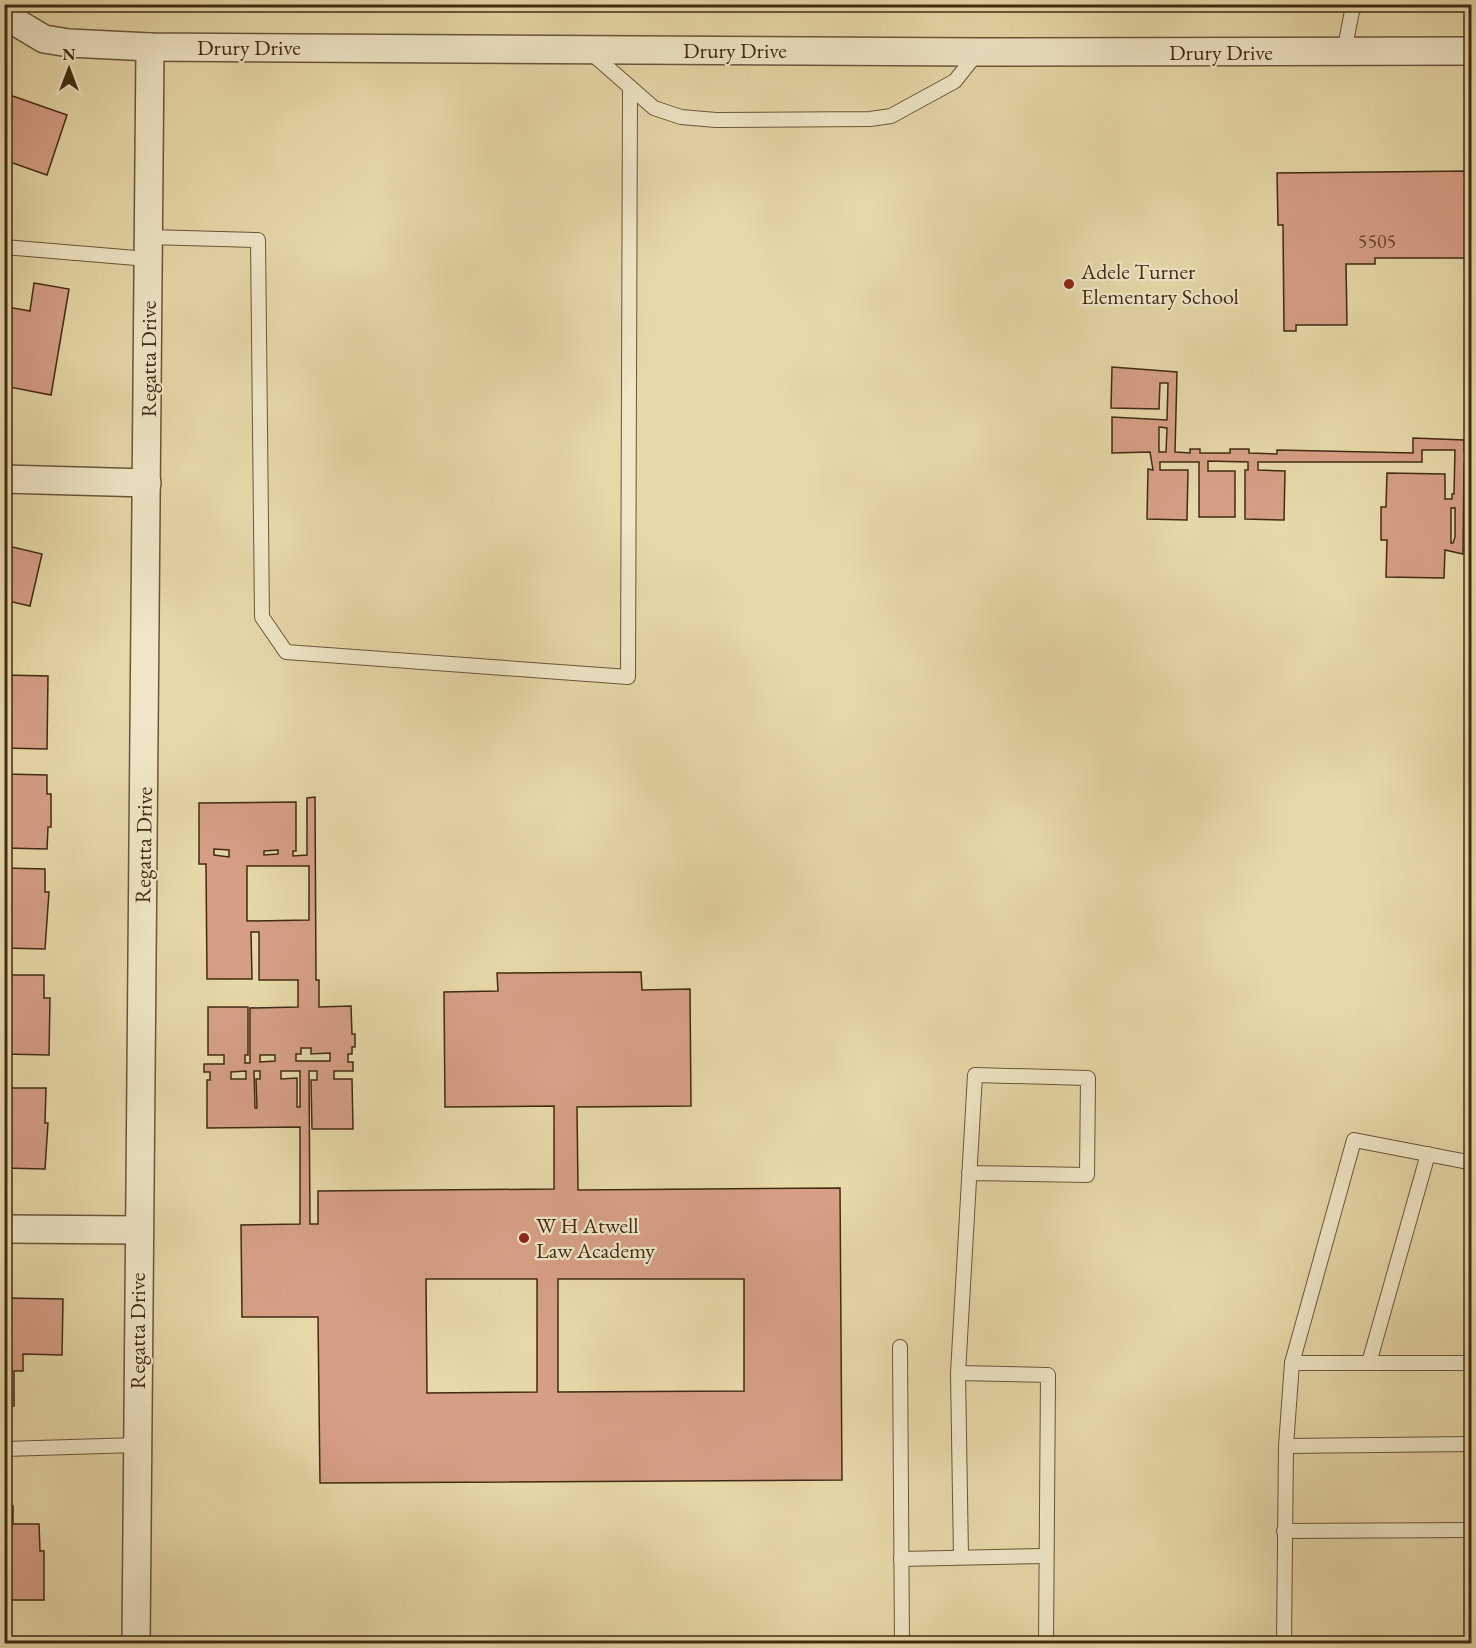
<svg xmlns="http://www.w3.org/2000/svg" width="1476" height="1648" font-family="'EB Garamond',serif">
<style>
.building{fill:#d69f85;stroke:#412b12;stroke-width:1.5;fill-rule:evenodd}
.lines{fill:none;stroke-linecap:round;stroke-linejoin:round}
.service-casing{stroke:#6a5638;stroke-width:16}
.minor-casing{stroke:#6a5638;stroke-width:30}
.service{stroke:#efe6c7;stroke-width:14}
.minor{stroke:#efe6c7;stroke-width:27}
.poi-dot{fill:#8f2418;stroke:#efe6c7;stroke-width:2}
.labels{text-anchor:middle;stroke-width:4.5;stroke-linejoin:round;paint-order:stroke}
.number-label{font-size:20px;fill:#66482f}
.street-label{font-size:22px;fill:#412b12;stroke:#efe6c7}
.poi-label{font-size:22px;fill:#412b12;stroke:#efe6c7;text-anchor:start}
</style>
<rect width="100%" height="100%" fill="#e6d8a9"/>
<filter id="stains"><feTurbulence type="fractalNoise" baseFrequency=".00333" numOctaves="4"/><feColorMatrix values="0 0 0 0 .2 0 0 0 0 .09 0 0 0 0 .02 0 0 0 .5 -.17"/></filter>
<radialGradient id="worn" r=".72"><stop offset=".6" stop-color="#630" stop-opacity="0"/><stop offset="1" stop-color="#630" stop-opacity=".3"/></radialGradient>
<g class="building">
<path d="M4 93 67 115 47 175 4 160Z"/>
<path d="M1472 171V258H1375V264H1346L1347 325H1296V331H1284L1283 225H1278L1277 173Z"/>
<path d="M34 283 69 289 51 395 4 386V326L8 307 30 311Z"/>
<path d="M1112 367 1177 372 1175 452 1190 453V449H1200V453H1230V449H1249V453L1277 454V450L1413 453V438L1464 440V452H1472V463H1464L1463 554 1445 550 1444 578 1386 577 1387 540H1381V507H1386L1387 473 1445 474V499H1452V494H1454L1455 450H1422V462H1258V470L1285 471 1284 520 1245 519V470H1248V462L1208 461V471H1235V517H1199V462H1160V470H1188L1187 520 1147 519 1148 469 1153 470 1150 452 1112 453V417L1167 420 1168 383H1160L1159 409 1111 408ZM1159 427 1167 428 1166 452H1159ZM1451 508H1455V537L1453 543H1451Z"/>
<path d="M4 545 42 554 30 606 4 600Z"/>
<path d="M4 675 48 676 47 749 4 748Z"/>
<path d="M4 774 47 775V794H51V827H48L47 849 4 848Z"/>
<path d="M315 797 316 980H319V1007L351 1006 352 1034H355V1047H352V1054H348V1062H353V1071H334V1079H352L353 1129H312L311 1080H317V1071H309L310 1224H318V1191L554 1189V1106L445 1107 444 992 498 991 497 973 641 972 642 990 690 989 691 1106 577 1107 578 1190 840 1188 842 1480 320 1483 318 1317H242L241 1225 300 1224V1127L207 1128V1080H210V1072H204V1064H224V1055H208V1007H248V1055H245V1063H250V1008L298 1007V980H259V932H251L252 979H207L206 864H199V803L296 802V851H293V856L307 855V798ZM214 849 229 850V857L214 855ZM278 850V854L264 855V851ZM247 866H309V920L247 921ZM301 1048H311V1054L330 1053V1061H296V1054H301ZM260 1055H275V1061L260 1062ZM246 1071V1079H231V1072ZM254 1071H260V1079H256L257 1108H255ZM281 1071H300V1107H297V1078L281 1079ZM426 1279H537V1392L427 1393ZM558 1279H744V1391L558 1392Z"/>
<path d="M4 868 45 869V892H49L45 949 4 948Z"/>
<path d="M4 975H44V998H50L49 1055 4 1054Z"/>
<path d="M4 1088H46L45 1123H48L45 1169 4 1168Z"/>
<path d="M4 1298 63 1299 62 1355 23 1354V1371H14V1406H4Z"/>
<path d="M4 1506H13V1524H39L40 1551H44V1600H4Z"/>
</g>
<g class="lines">
<g class="service-casing">
<g id="service">
<path d="M590 52 654 108 681 117 716 120 870 119 891 116 955 81 978 52"/>
<path d="M1344 52 1352 11 1357 4"/>
<path d="M149 237 258 240 262 617 286 652 628 677 630 87"/>
<path d="M4 247 148 259"/>
<path d="M900 1347 902 1644"/>
<path d="M1292 1363H1472"/>
<path d="M1369 1363 1428 1154"/>
<path d="M958 1373 975 1075 1088 1078 1087 1175 969 1173"/>
<path d="M1286 1446 1472 1444"/>
<path d="M4 1449 137 1445"/>
<path d="M1284 1531 1472 1530"/>
<path d="M961 1557 958 1373 1048 1375 1046 1644"/>
<path d="M901 1559 1046 1556"/>
<path d="M1284 1644 1286 1446 1292 1363 1354 1140 1468 1162 1472 1165"/>
</g>
</g>
<g class="minor-casing">
<g id="minor">
<path d="M4 15 44 39 69 43 150 47 978 52 1472 51"/>
<path d="M4 479 147 483"/>
<path d="M4 1229 138 1230"/>
<path d="M136 1644C138 1111 147 579 150 47"/>
</g>
</g>
<use href="#service" class="service"/>
<use href="#minor" class="minor"/>
</g>
<g class="poi-dot">
<circle cx="1069" cy="284" r="6"/>
<circle cx="524" cy="1238" r="6"/>
</g>
<g class="labels">
<g class="number-label">
<text x="1377" y="248">5505</text>
</g>
<g class="street-label">
<text x="249" y="55">Drury Drive</text>
<text x="735" y="58">Drury Drive</text>
<text x="1221" y="60">Drury Drive</text>
<text transform="translate(148 359) rotate(-90)" y="8">Regatta Drive</text>
<text transform="translate(143 845) rotate(-89)" y="8">Regatta Drive</text>
<text transform="translate(137 1331) rotate(-90)" y="8">Regatta Drive</text>
</g>
<g class="poi-label">
<text x="1081" y="279">Adele Turner<tspan x="1081" dy="25">Elementary School</tspan></text>
<text x="536" y="1233">W H Atwell<tspan x="536" dy="25">Law Academy</tspan></text>
</g>
</g>
<rect width="1476" height="1648" fill="none" stroke="#e6d8a9" stroke-width="24"/>
<rect x="6" y="6" width="1464" height="1636" fill="none" stroke="#412b12" stroke-width="3"/>
<rect x="12" y="12" width="1452" height="1624" fill="none" stroke="#412b12" stroke-width="1.5"/>
<g transform="translate(69 69)" stroke="#efe6c7" stroke-width="4.5" paint-order="stroke">
<path d="M0-4.5L10 22L0 15L-10 22Z" fill="#412b12"/>
<text y="-9" font-size="16" font-weight="bold" text-anchor="middle" fill="#412b12">N</text>
</g>
<rect width="100%" height="100%" filter="url(#stains)"/>
<rect width="100%" height="100%" fill="url(#worn)"/>
</svg>
